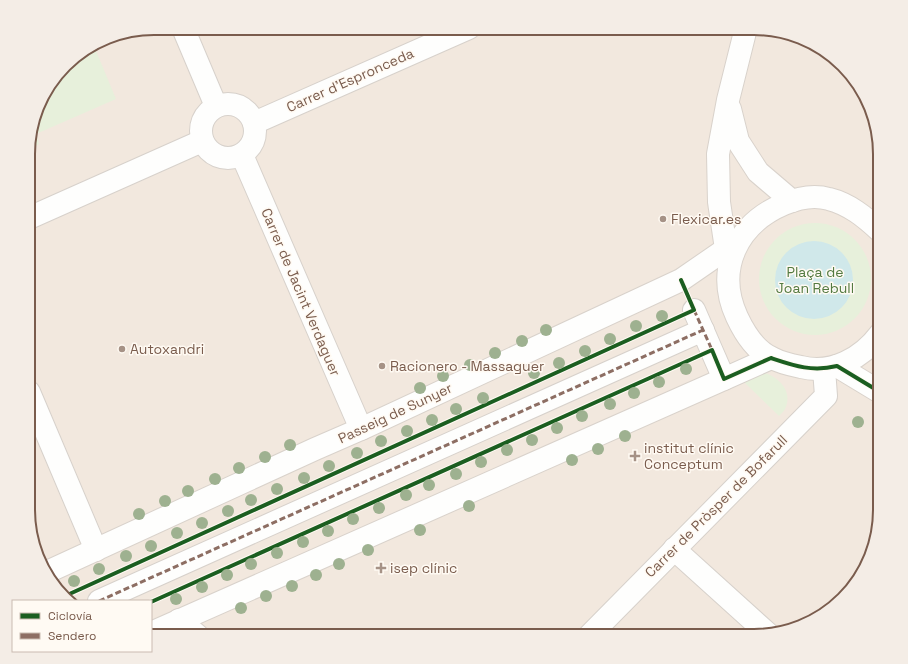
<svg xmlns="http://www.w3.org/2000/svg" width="908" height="664" font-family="'Space Grotesk',sans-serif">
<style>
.residential{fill:#f2e8de}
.green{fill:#e7f0db}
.water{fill:#d0e8ea}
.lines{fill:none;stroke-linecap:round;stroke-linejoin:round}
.street-casing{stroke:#d7d1cb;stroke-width:24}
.secondary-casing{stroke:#d9d2cb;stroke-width:24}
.street{stroke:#fefefd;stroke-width:22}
.secondary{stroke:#fefefd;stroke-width:22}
.quiet{stroke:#8d6e63;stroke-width:3;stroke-dasharray:6 3;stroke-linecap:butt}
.cycleway-casing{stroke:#fffaf3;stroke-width:6}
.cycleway{stroke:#1b5e20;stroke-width:4}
.tree{fill:#9eb190}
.poi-dot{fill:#a69286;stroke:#fffaf3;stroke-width:1.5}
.labels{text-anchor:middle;stroke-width:3;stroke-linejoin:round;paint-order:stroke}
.street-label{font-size:14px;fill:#7a5c4d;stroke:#fffaf3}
.poi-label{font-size:14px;fill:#7a5c4d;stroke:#fffaf3;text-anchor:start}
.park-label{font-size:14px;fill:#537a41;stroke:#fffaf3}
.rim{fill:none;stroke:#7a5c4d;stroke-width:2}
</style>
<rect width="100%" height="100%" fill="#f9f5f0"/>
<path class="residential" d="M154 28H762L802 37 831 54 867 98 880 146V518L873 551 854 587 810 623 754 636H151V601H69L45 573 29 526V137L45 91 71 59 113 35Z"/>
<g class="green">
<path d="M94 46 116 99 36 134 39 144 29 149V137L45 91 71 59Z"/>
<circle cx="815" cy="279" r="56"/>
<path d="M765 373C780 378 793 392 785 409 784 411 781 414 779 416L742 380 757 374Z"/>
</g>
<g class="water">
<path d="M87 50 89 54 70 63 69 61 71 59Z"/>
<circle cx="814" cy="280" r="39"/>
</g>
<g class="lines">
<g class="street-casing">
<g id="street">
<path d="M183 28 216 106"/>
<circle cx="228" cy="131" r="27"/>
<path d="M254 123 469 28"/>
<path d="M242 155 361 429"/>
<path d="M29 218 202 141"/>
<path d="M694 310 724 379 771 358"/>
<path d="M29 392 96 550"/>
<path d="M674 549 767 633"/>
<path d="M99 601 703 330"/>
<path d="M179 620 198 636"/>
<path d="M589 636 826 396 824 369"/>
</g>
</g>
<g class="secondary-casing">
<g id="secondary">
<path d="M730 109 738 141 758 172 792 201"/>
<path d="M880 231C865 217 849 204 829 199 815 195 798 198 784 204 737 224 715 269 737 317 744 332 756 351 772 358 781 363 791 365 801 367 832 375 862 358 880 334"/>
<path d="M837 366 880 392"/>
<path d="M45 573 315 449 361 429 681 280 726 249 719 202 718 154 728 100 746 28"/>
<path d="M151 633 724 379"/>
</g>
</g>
<use href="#street" class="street"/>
<use href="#secondary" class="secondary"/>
<g class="quiet">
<path d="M694 310 713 352"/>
<path d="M99 601 703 330"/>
</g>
<g class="cycleway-casing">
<g id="cycleway">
<path d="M65 596 694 310 681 280"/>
<path d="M151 602 712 350 724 379 771 358C795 366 812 372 837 366L880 392"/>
</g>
</g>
<use href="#cycleway" class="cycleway"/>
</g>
<g class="tree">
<circle cx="662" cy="316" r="6"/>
<circle cx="636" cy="326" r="6"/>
<circle cx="546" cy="330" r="6"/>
<circle cx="610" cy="339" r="6"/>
<circle cx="522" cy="341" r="6"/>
<circle cx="585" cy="351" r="6"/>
<circle cx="495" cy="353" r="6"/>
<circle cx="559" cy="363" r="6"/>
<circle cx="470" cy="365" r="6"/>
<circle cx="686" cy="369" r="6"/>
<circle cx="534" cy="373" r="6"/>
<circle cx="443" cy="376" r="6"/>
<circle cx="659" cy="382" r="6"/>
<circle cx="420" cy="388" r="6"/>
<circle cx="634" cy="393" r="6"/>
<circle cx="483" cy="398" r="6"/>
<circle cx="610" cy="404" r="6"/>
<circle cx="456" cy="409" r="6"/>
<circle cx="582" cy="416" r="6"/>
<circle cx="432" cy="420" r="6"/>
<circle cx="858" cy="422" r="6"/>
<circle cx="557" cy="428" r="6"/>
<circle cx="407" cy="431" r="6"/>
<circle cx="625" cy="436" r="6"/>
<circle cx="532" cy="440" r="6"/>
<circle cx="381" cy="441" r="6"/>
<circle cx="290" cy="445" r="6"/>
<circle cx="598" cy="449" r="6"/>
<circle cx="507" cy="450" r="6"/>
<circle cx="357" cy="453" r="6"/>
<circle cx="265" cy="457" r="6"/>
<circle cx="572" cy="460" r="6"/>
<circle cx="481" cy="462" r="6"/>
<circle cx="329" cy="466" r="6"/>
<circle cx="239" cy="468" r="6"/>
<circle cx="456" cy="474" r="6"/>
<circle cx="304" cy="478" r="6"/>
<circle cx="215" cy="479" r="6"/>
<circle cx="429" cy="485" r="6"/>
<circle cx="277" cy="489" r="6"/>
<circle cx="188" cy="491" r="6"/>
<circle cx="406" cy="495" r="6"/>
<circle cx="251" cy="500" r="6"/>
<circle cx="165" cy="501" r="6"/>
<circle cx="469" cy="506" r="6"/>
<circle cx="379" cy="508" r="6"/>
<circle cx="228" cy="511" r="6"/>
<circle cx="139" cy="514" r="6"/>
<circle cx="353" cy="519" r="6"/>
<circle cx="202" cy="523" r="6"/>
<circle cx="420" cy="530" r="6"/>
<circle cx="328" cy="531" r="6"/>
<circle cx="177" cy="533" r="6"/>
<circle cx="303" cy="542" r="6"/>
<circle cx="151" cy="546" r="6"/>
<circle cx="368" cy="550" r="6"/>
<circle cx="277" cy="553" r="6"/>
<circle cx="126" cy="556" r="6"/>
<circle cx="251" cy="564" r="6"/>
<circle cx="339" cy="564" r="6"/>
<circle cx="99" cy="569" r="6"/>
<circle cx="227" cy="575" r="6"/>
<circle cx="316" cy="575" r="6"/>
<circle cx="74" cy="581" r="6"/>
<circle cx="292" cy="586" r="6"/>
<circle cx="202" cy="587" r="6"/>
<circle cx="266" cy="596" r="6"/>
<circle cx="176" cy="599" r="6"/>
<circle cx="241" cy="608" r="6"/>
</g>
<g class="poi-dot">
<circle cx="663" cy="219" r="4"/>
<circle cx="122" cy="349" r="4"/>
<circle cx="382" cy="366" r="4"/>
<path d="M633 450h4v4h4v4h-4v4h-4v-4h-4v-4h4z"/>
<path d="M379 562h4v4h4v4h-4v4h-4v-4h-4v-4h4z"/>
</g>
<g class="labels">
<g class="street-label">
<text transform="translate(350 80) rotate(-24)" y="5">Carrer d’Espronceda</text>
<text transform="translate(301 292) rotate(67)" y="5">Carrer de Jacint Verdaguer</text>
<text transform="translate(395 413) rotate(-25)" y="5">Passeig de Sunyer</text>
<text transform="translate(716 506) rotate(-45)" y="5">Carrer de Pròsper de Bofarull</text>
</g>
<g class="poi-label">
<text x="671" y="224">Flexicar.es</text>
<text x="130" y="354">Autoxandri</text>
<text x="390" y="371">Racionero - Massaguer</text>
<text x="644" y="453">institut clínic<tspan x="644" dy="16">Conceptum</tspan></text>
<text x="390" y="573">isep clínic</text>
</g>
<g class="park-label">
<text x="815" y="277">Plaça de<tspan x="815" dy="16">Joan Rebull</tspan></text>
</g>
</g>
<path d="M0 0H908V664H0ZM154 35H754A119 119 0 0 1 873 154V510A119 119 0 0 1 754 629H154A119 119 0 0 1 35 510V154A119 119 0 0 1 154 35Z" fill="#f4ede6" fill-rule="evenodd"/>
<path class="rim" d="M154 35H754A119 119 0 0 1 873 154V510A119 119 0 0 1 754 629H154A119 119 0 0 1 35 510V154A119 119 0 0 1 154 35Z"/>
<rect x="12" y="600" width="140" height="52" fill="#fffaf3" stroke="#cabbb1"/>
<rect x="20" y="613" width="20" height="6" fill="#1b5e20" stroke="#cabbb1"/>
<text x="48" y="620" font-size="12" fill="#7a5c4d">Ciclovía</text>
<rect x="20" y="633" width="20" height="6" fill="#8d6e63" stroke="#cabbb1"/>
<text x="48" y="640" font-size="12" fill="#7a5c4d">Sendero</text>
</svg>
